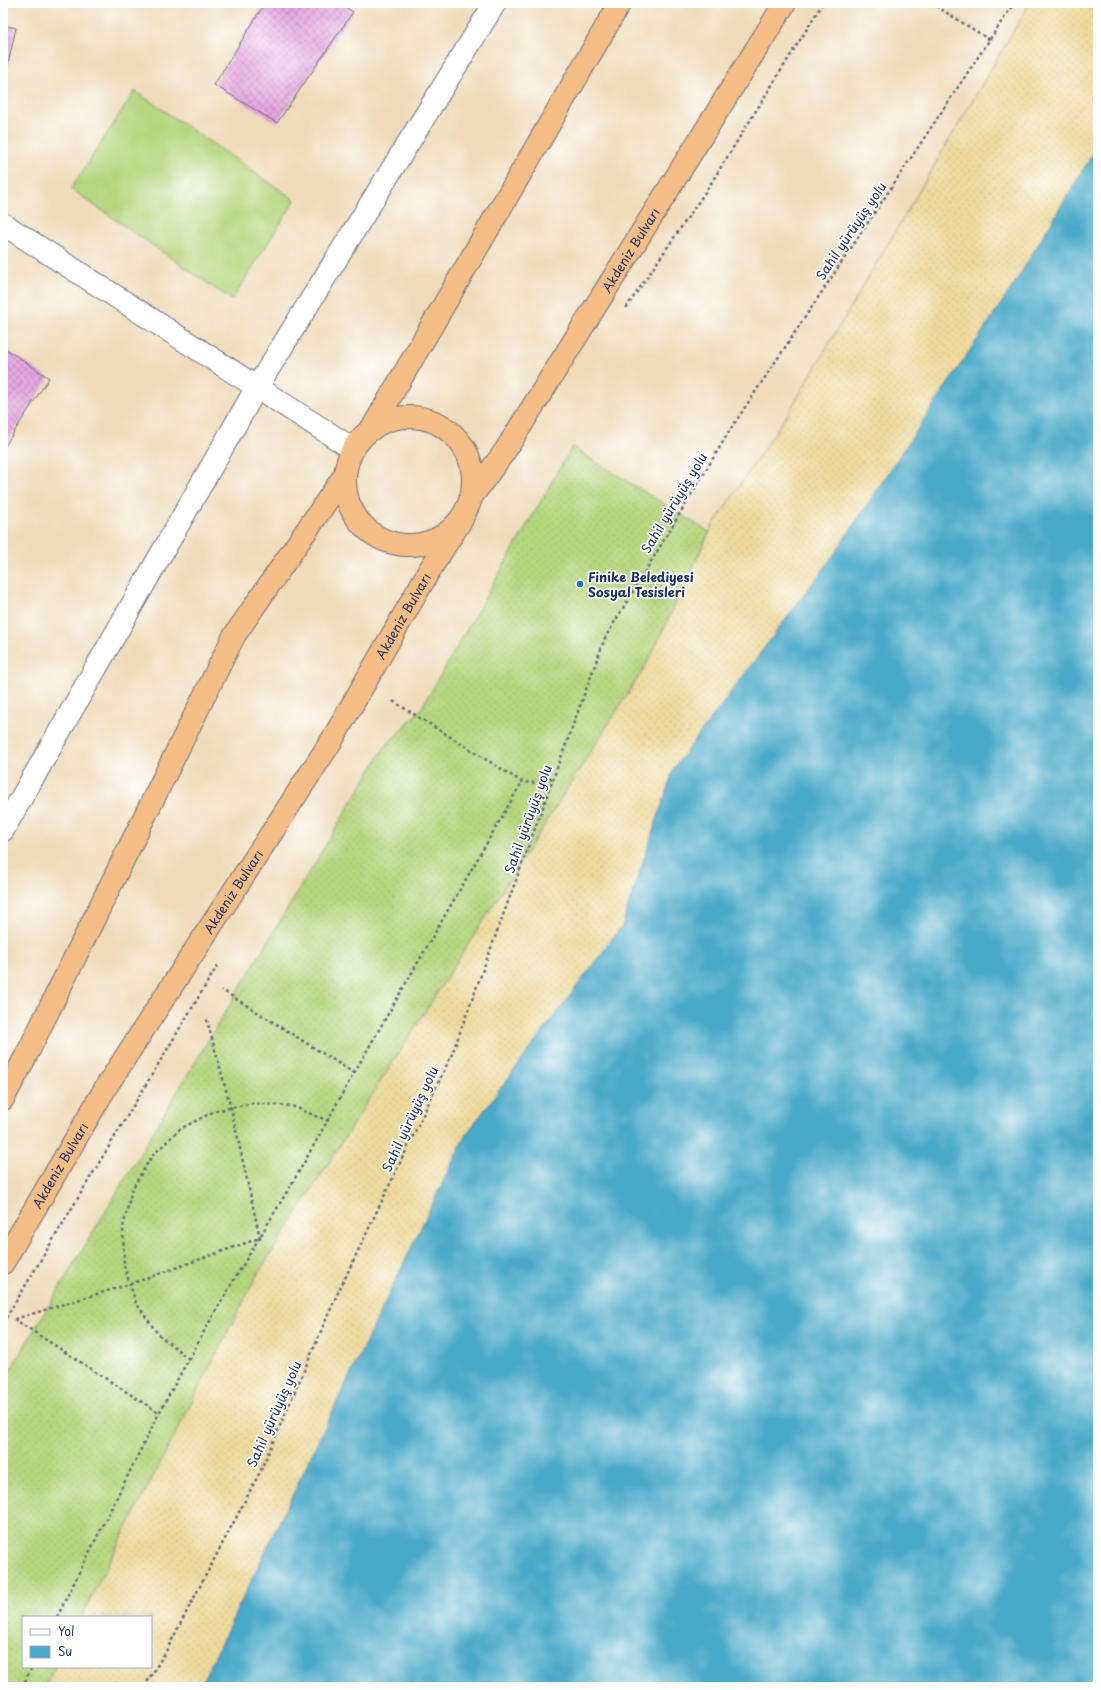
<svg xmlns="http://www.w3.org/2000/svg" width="1101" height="1690" font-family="'Playpen Sans',sans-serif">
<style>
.grass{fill:url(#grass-dots);stroke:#68826e}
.sand{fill:url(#sand-dots);stroke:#84847e}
.pitch{fill:#b5d67d;stroke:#68826e}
.water{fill:#49a9c8;stroke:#326c93}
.building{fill:url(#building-cross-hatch)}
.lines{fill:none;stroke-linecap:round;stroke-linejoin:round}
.minor-casing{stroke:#656b7e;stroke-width:24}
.highway-casing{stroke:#656b7e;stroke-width:24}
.path{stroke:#656b7e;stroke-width:2.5;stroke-dasharray:3 3;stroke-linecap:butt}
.minor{stroke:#fff;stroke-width:22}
.highway{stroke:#f6be87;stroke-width:22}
.poi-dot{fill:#1f6fb2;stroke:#fff;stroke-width:1.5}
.labels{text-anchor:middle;stroke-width:3.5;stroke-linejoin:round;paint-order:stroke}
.street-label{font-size:13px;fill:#1b2f5e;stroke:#fff}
.poi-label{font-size:13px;font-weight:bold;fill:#1b2f5e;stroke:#fff;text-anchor:start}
</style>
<defs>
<pattern id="grass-dots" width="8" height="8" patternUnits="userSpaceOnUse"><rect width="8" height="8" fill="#b5d67d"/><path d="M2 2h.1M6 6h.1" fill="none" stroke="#9bb86e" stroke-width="1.8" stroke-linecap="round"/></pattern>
<pattern id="sand-dots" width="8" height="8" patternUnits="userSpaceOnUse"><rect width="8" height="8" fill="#eeda9e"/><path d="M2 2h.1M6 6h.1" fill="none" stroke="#ccbb8a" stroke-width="1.8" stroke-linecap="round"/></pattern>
<pattern id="building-cross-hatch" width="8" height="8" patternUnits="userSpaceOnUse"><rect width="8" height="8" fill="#e7a9e1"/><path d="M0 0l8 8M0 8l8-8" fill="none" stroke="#ba8aba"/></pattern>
</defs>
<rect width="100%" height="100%" fill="#fff"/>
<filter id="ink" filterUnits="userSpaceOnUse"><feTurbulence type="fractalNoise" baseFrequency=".025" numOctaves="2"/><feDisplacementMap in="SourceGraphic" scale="8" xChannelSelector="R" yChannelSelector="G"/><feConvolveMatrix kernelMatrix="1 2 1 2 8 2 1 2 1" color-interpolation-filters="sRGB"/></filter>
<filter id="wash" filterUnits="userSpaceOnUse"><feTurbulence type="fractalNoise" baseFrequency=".012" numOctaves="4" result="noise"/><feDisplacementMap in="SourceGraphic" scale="16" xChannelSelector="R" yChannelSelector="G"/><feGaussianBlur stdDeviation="0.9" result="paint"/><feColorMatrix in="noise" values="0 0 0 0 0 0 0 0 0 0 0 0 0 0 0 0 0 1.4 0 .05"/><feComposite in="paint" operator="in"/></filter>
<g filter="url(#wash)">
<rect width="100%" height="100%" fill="#efdbb9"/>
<path class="grass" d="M572 447 709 532 648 662 256 1277 81 1617H23V1667H55L45 1687H3V1382L384 748 421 709Z"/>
<path class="sand" d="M1030 3H1098V145L1013 286 831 559 674 768 622 926 465 1136 200 1687H45L55 1667H151V1617H81L256 1277 648 662 712 527 790 410Z"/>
<path class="pitch" d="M135 91 295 200 232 300 71 189Z"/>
<path class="water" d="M1098 145V1687H200L465 1136 622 926 674 768 831 559 1013 286Z"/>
<g id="blocks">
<g class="building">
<path d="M265 3H339L353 12 277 123 214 85Z"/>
<path d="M3 25 16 28 4 82H3Z"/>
<path d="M3 347 49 378 3 449Z"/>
</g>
</g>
</g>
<g filter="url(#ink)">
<use href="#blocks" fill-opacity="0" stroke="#656b7e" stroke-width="1"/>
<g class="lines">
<g class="minor-casing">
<g id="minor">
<path d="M3 224 353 449"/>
<path d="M3 830 257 387 495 3"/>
</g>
</g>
<g class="highway-casing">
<g id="highway">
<circle cx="409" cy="481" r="64"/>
<path d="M371 430 620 3"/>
<path id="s1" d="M472 496 505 451 785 3"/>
<path d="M3 1099 26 1056 234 636 344 476"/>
<path id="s2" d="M3 1263 106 1087 332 740 429 571 462 519"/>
</g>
</g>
<g class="path">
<path d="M931 3 990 40"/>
<path d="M626 308 708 188 823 3"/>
<path d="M393 701 522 782 538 783 553 777"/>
<path d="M354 1073 522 782"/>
<path d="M14 1319 159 1413 216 1310 300 1170 354 1073 222 990"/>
<path d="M15 1319 130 1284 260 1238 231 1108 206 1017"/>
<path d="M3 1323 219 963"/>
<path d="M189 1359 158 1334 136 1303 124 1266 123 1227 132 1189 152 1156 180 1129 215 1111 253 1103 292 1106 328 1121"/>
<path d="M57 1617 159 1413"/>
<path d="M22 1687 32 1667"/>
<path d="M144 1687 165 1653 259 1474 335 1299 452 1054 605 638 730 430 1014 3"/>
</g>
<use href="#minor" class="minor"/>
<use href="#highway" class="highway"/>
</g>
</g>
<circle class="poi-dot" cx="580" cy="584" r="4"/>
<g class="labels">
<g class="street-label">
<text transform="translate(851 231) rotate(-56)" y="5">Sahil yürüyüş yolu</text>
<text dy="5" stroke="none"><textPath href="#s1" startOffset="293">Akdeniz Bulvarı</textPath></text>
<text transform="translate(674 503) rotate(-59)" y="5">Sahil yürüyüş yolu</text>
<text dy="5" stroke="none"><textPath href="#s2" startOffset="761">Akdeniz Bulvarı</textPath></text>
<text transform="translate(528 819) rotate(-70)" y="5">Sahil yürüyüş yolu</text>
<text dy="5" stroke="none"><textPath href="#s2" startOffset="437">Akdeniz Bulvarı</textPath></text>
<text transform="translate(410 1119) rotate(-65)" y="5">Sahil yürüyüş yolu</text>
<text dy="5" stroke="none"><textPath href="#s2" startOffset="113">Akdeniz Bulvarı</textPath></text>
<text transform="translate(274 1414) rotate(-66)" y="5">Sahil yürüyüş yolu</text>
</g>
<g class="poi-label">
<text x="588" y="582">Finike Belediyesi<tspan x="588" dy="15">Sosyal Tesisleri</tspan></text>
</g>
</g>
<rect width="1101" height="1690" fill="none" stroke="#fff" stroke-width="16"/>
<rect x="22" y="1616" width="130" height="52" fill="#ffffff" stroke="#a4acbf"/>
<rect x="30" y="1629" width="20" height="6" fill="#ffffff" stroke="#a4acbf"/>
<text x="58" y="1636" font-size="12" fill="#1b2f5e">Yol</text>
<rect x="30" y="1646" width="20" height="12" fill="#49a9c8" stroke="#a4acbf"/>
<text x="58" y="1656" font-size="12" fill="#1b2f5e">Su</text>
</svg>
